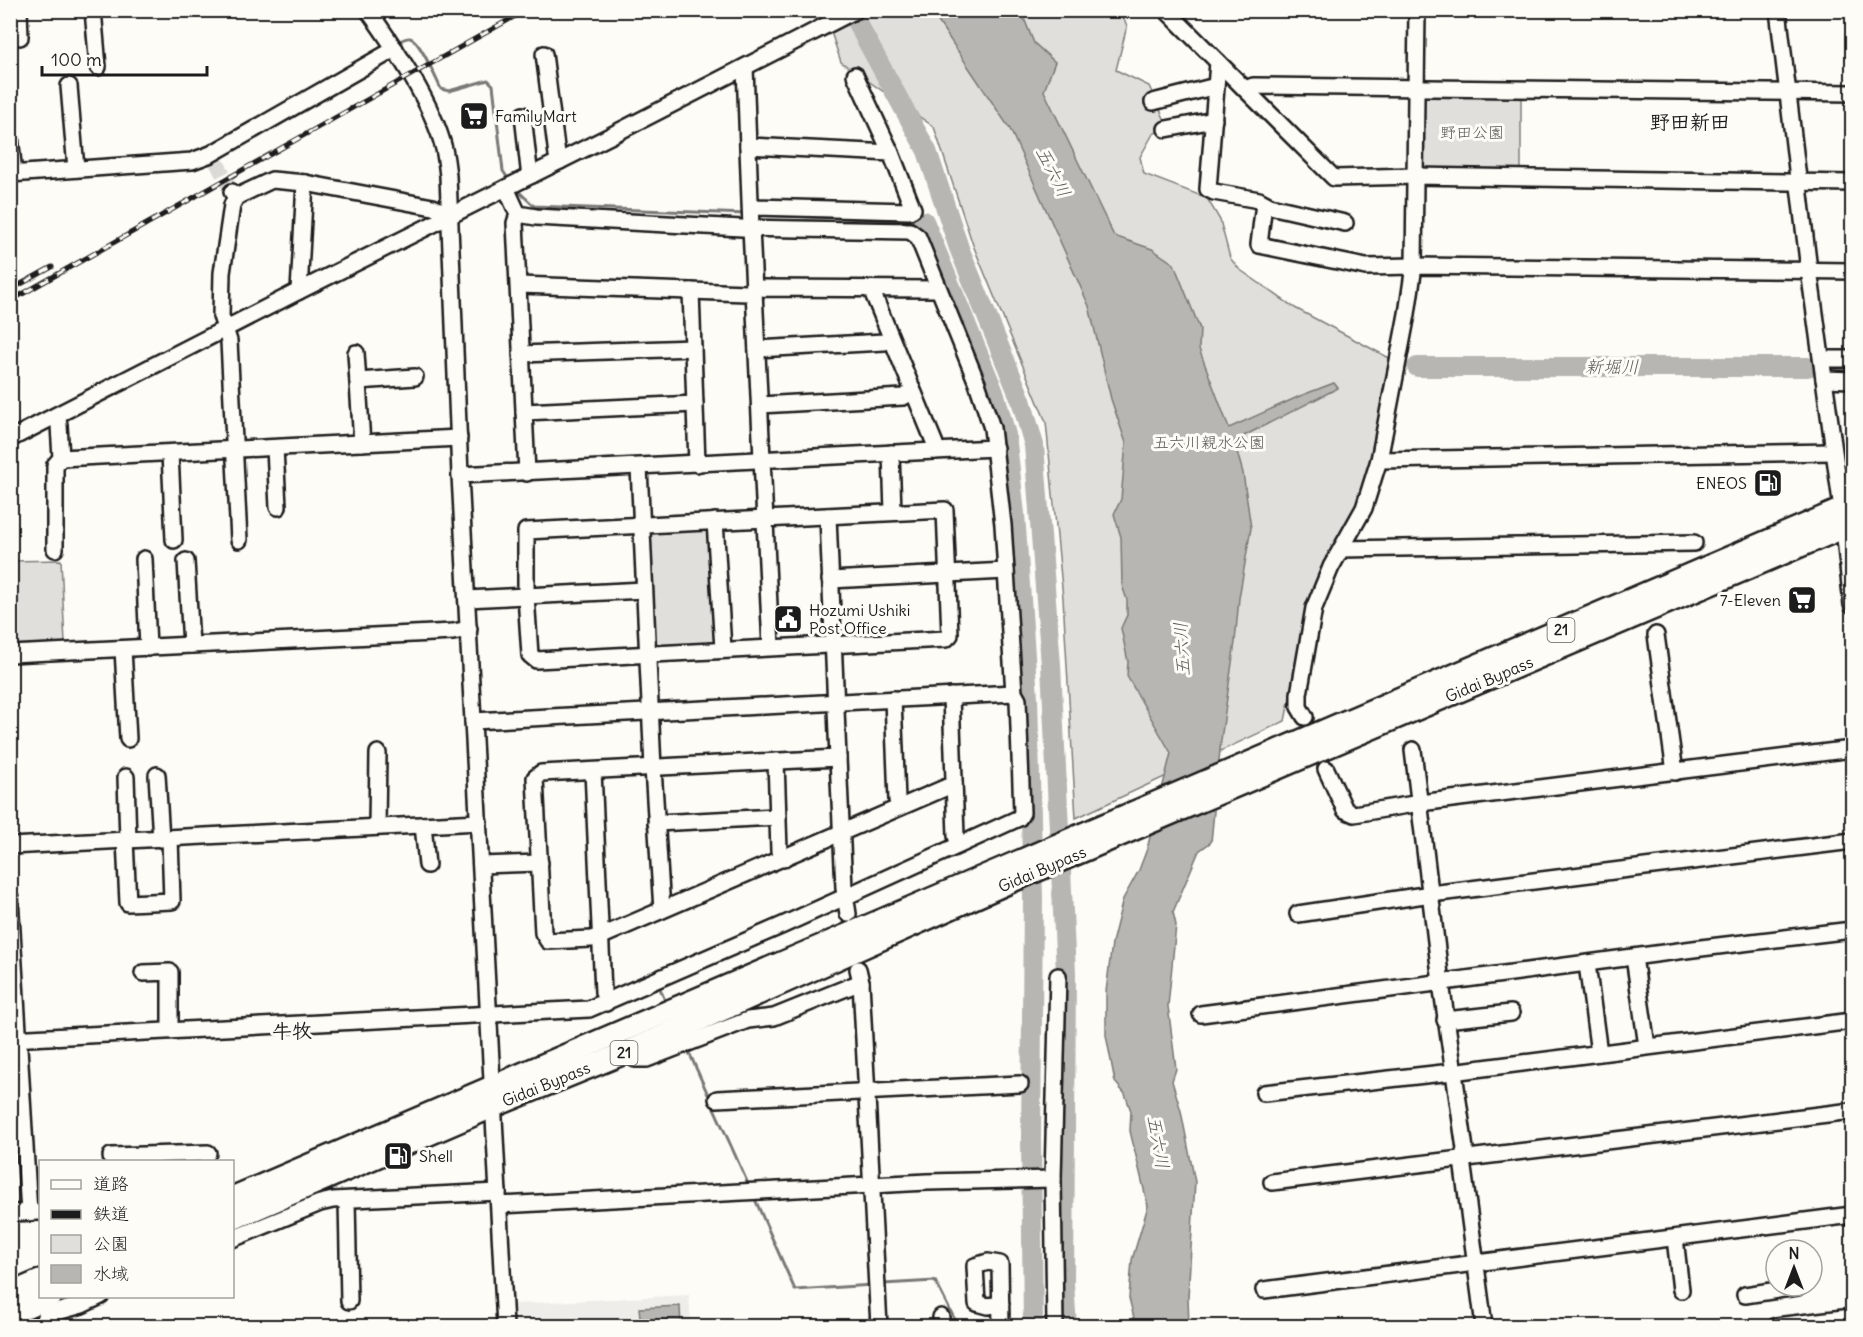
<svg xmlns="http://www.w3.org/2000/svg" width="1863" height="1337" font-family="Delius,'Klee One',sans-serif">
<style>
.built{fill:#eeede9}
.green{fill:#e0dfdb;stroke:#7e7e7c;stroke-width:1.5}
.water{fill:#b7b6b2;stroke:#797876;stroke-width:1.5}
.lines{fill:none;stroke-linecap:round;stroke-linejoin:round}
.stream{stroke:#797876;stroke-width:3}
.river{stroke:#b7b6b2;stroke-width:20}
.minor-tunnel{stroke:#dbdad6;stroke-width:15;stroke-dasharray:15 8;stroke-linecap:butt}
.minor-casing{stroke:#1c1c1c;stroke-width:20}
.highway-casing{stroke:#1c1c1c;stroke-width:26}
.minor{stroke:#fdfcf7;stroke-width:15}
.highway{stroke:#fdfcf7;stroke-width:21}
.rail-casing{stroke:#1c1c1c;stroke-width:5}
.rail{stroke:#fdfcf7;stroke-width:3;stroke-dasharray:9;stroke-linecap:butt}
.labels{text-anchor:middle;stroke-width:6;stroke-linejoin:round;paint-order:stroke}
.shield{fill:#fdfcf7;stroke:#605f5e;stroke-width:1.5}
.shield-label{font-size:15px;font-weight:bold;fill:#1c1c1c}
.poi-label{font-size:16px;fill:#1c1c1c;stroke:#fdfcf7;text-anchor:start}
.park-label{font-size:16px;fill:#575655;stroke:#fdfcf7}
.street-label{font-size:16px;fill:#1c1c1c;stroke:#fdfcf7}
.water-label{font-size:18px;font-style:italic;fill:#5a5a58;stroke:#fdfcf7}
.quarter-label{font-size:20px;font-weight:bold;fill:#1c1c1c;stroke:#fdfcf7}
</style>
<rect width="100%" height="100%" fill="#fdfcf7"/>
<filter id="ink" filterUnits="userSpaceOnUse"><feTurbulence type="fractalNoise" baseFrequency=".0167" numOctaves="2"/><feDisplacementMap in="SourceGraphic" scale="12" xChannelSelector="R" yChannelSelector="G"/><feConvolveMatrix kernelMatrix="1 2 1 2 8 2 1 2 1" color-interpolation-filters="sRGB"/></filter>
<g filter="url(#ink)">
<path class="built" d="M689 1295 691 1326H514L513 1304Z"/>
<g class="green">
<path d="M824 11H1121L1127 26 1116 70 1149 86 1168 127 1153 134 1140 157 1144 174 1207 198 1220 220 1230 258 1239 269 1295 308 1393 360 1371 477 1326 562 1308 609 1285 721 1076 818 1063 598 1046 422 973 245 934 127 841 62Z"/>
<path d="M1422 94H1521V170L1422 169Z"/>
<path d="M709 527 719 640 715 646 656 647 652 644 647 533 650 530Z"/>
<path d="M61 560 65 643 11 648V561Z"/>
</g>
<g class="water">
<path d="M931 11H1021L1034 43 1055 62 1044 91 1114 236 1152 249 1174 264 1200 329 1199 349 1229 428 1300 396 1334 383 1338 388 1234 441 1243 473 1251 528 1239 598 1235 642 1221 740 1211 842 1199 851 1173 912 1176 925 1168 1006 1176 1069 1172 1081 1181 1111 1195 1182 1188 1297 1189 1326H1136L1129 1298 1132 1260 1148 1206 1130 1131 1131 1111 1125 1094 1115 1082 1106 1035V992L1112 943 1123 899 1139 870 1147 849 1171 753 1127 676 1128 662 1121 628 1127 615V600L1122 585 1121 537 1114 514 1121 499 1126 443 1111 399 1089 306 1010 129Z"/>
<path d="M680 1306 681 1326H641L639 1308Z"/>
</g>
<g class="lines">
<g class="stream">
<path d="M396 43C400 41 406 37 410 38 420 40 436 79 441 89L449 91 488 80 493 85 503 171 509 180"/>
<path d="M515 188 534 206 747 214"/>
<path d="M762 215 924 221"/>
<path d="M657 988 659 986 666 1003"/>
<path d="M593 1014H598L634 998"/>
<path d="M688 1050 749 1186"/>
<path d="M754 1197 795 1290 873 1285"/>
<path d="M883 1284 935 1281 958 1326"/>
</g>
<g class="river">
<path d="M850 10 927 151 959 248 1021 400 1034 445 1051 665 1066 973 1064 1284 1067 1326"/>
<path d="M924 221 995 395 1006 435 1015 514 1028 698 1033 898 1031 1138 1033 1326"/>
<path d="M1417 367H1808"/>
<path d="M1837 369H1852"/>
</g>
<path class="minor-tunnel" d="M216 161 232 192"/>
<g class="minor-casing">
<g id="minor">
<path d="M19 10 20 37"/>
<path d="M93 10 98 67"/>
<path d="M368 10C395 48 433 104 444 149 446 158 447 167 448 176L460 475 505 1326"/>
<path d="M1166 10 1334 178 1415 176 1852 183"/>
<path d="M1778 10 1809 270 1842 509 1852 605"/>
<path d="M544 54 557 155 560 161"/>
<path d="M1218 62 1208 189 1214 192 1259 200 1270 206 1345 223"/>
<path d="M745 67 751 228 771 647"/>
<path d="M855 75 891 153"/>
<path d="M69 86 76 169"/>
<path d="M1245 89 1253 86 1852 93"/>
<path d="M1153 102 1216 86"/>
<path d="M523 115 529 169 532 175"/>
<path d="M1166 129 1214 120"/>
<path d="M10 136 14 174"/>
<path d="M748 146 891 153 913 209 909 211 751 207"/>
<path d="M10 174 192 161 211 154 395 49"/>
<path d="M506 188 518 214 515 223 527 473"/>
<path d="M232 192 236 197 272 180 305 183 433 207 450 215"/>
<path d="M236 197 232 205 222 273 221 316 229 341 239 540"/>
<path d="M1264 203 1259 245 1366 267 1414 266 1852 271"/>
<path d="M519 285 747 293 762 288 938 289"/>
<path d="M873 289 874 296 935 444V451"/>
<path d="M299 291 305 183"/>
<path d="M691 291 697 464"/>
<path d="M757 349 884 342 891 339"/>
<path d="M356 353 362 443"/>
<path d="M521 354 693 348"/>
<path d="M1822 359H1852"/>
<path d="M1824 379 1852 380"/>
<path d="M358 381 415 377"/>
<path d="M760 405 903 397 913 392"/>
<path d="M524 412 695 404"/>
<path d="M10 439 299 291 610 136 856 10"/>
<path d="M275 448 278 507"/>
<path d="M170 453 174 540"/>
<path d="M891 453 893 512"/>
<path d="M61 458 459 438"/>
<path d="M1379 460 1833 452"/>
<path d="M639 467 653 768 662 910"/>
<path d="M460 475 995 448"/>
<path d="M945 510 950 635 946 639 536 660 530 655 526 596V531Z"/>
<path d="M828 516 838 758 844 888 848 914"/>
<path d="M715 521 723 649"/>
<path d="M55 549V465L61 458 59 425 57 416"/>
<path d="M1341 549 1694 543"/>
<path d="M144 559 148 648"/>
<path d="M186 561 191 645"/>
<path d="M830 580 1006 571"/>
<path d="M467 599 644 590"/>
<path d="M1656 635 1675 772"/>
<path d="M123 649 128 739"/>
<path d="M10 654 453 632 469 629"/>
<path d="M951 696 956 836 959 845"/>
<path d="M893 699 897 800 900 807"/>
<path d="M1305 717 1299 707V694L1314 608 1331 567 1364 508 1379 460 1407 314 1414 266 1417 10"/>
<path d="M473 721 1014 693"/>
<path d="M1413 750 1441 983 1465 1149 1462 1160 1484 1326"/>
<path d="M838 758 541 773 535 778 543 933 548 941 591 939 602 936 954 784"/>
<path d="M776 761 779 851 783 859"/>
<path d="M1326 769 1345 810 1354 814 1420 803 1852 749"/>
<path d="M593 771 603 992 606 1003"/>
<path d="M157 775 161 839"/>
<path d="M126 777 128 840"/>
<path d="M656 823 778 817"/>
<path d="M423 825 427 865"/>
<path d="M377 827 378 753"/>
<path d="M125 840 128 903 172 901 170 838"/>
<path d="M10 846 479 822"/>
<path d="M481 865 540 863"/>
<path d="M10 898 29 1213"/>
<path d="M1298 914 1431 894 1852 841"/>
<path d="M1634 957 1647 1046"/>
<path d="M1587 964 1599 1053"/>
<path d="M858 969 861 982 879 1326"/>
<path d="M143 973 170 972V1030"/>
<path d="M1201 1014 1701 948 1852 930"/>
<path d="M1445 1020 1511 1013"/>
<path d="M10 1039 589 1009 783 925 1019 818 1022 813 1018 700 1014 693 1003 525 992 428 977 383 918 237 910 231 742 228 536 217 518 214"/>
<path d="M627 1052 635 1059H647L748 1020 774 1017 861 982"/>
<path d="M1264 1093 1452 1072 1852 1021"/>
<path d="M717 1099 1020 1084"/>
<path d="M112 1162 111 1156 208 1153"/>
<path d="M1272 1182 1852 1111"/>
<path d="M347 1200 349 1301"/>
<path d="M499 1205 927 1182 1053 1179"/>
<path d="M10 1213 40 1212"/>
<path d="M1675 1238 1681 1290"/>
<path d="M232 1239 320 1203 333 1200 498 1192"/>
<path d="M1264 1290 1852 1215"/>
<path d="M1745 1295 1797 1287"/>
<path d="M1001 1304 988 1306 977 1303 975 1266 988 1262 1000 1264 1001 1326"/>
<path d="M941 1317V1326"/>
<path d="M47 1326 44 1319 46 1315 82 1305 101 1296"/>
<path d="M1055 1326 1053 1179 1058 976"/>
<path d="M1776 1326 1852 1317"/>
</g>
</g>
<g class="highway-casing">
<g id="highway">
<path d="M232 1198 1852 505"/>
<path d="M232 1219 494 1106 627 1052 1012 881 1852 524"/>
<path d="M10 1294 40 1281"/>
<path d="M10 1314 51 1296"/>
</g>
</g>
<use href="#minor" class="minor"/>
<use href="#highway" class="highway"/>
<g class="rail-casing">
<g id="rail">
<path d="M10 290 52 267"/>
<path d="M10 301 526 10"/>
</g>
</g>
<use href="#rail" class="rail"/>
</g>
</g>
<defs>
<g id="supermarket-square" transform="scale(1.5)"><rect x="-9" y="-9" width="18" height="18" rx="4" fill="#1c1c1c" stroke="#fdfcf7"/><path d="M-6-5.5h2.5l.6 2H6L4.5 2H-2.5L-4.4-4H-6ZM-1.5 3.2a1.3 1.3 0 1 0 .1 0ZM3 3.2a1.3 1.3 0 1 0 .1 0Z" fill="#fff"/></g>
<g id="fuel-square" transform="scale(1.5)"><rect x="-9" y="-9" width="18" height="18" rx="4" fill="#1c1c1c" stroke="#fdfcf7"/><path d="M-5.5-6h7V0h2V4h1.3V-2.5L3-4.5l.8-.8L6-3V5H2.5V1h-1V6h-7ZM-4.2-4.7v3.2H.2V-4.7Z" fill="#fff"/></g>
<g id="civic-square" transform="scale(1.5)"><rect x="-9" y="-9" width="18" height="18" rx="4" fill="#1c1c1c" stroke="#fdfcf7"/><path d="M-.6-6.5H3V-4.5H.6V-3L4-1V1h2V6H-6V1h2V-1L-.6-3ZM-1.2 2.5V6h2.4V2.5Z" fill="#fff"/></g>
</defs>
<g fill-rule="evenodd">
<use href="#supermarket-square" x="474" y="116"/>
<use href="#fuel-square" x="1768" y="483"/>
<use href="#supermarket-square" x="1802" y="600"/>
<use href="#civic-square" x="788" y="619"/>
<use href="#fuel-square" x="398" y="1156"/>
</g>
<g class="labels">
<g class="shield">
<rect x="1547.5" y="618" width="27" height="24" rx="4.5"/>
<rect x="610.5" y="1041" width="27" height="24" rx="4.5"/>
</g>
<g class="shield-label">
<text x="1561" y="635">21</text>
<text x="624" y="1058">21</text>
</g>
<g class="poi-label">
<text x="495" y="122">FamilyMart</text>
<text x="1747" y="489" text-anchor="end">ENEOS</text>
<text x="1781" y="606" text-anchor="end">7-Eleven</text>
<text x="809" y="616">Hozumi Ushiki<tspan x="809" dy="18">Post Office</tspan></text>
<text x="419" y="1162">Shell</text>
</g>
<g class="park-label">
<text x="1472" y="138">野田公園</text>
<text x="1209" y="448">五六川親水公園</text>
</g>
<g class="street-label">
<text transform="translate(1489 679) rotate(-23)" y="6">Gidai Bypass</text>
<text transform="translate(1042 869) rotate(-23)" y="6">Gidai Bypass</text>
<text transform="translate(546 1084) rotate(-22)" y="6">Gidai Bypass</text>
</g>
<g class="water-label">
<text transform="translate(1053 172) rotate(63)" y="6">五六川</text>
<text x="1612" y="373">新堀川</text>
<text transform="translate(1182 649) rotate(-93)" y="6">五六川</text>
<text transform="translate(1158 1142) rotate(80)" y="6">五六川</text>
</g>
<g class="quarter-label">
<text x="1690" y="129">野田新田</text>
<text x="292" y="1038">牛牧</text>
</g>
</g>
<rect width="1863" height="1337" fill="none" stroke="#fdfcf7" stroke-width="36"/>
<rect x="18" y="18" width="1827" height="1301" fill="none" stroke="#1c1c1c" stroke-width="2" filter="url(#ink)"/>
<rect x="39" y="1160" width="195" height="138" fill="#fdfcf7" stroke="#a3a29f" stroke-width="1.5"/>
<rect x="51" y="1180" width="30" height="9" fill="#fdfcf7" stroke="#a3a29f" stroke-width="1.5"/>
<text x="93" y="1190" font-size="18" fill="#1c1c1c">道路</text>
<rect x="51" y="1210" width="30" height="9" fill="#1c1c1c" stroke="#a3a29f" stroke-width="1.5"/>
<text x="93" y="1220" font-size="18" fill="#1c1c1c">鉄道</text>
<rect x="51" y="1235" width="30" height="18" fill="#e0dfdb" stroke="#a3a29f" stroke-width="1.5"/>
<text x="93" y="1250" font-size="18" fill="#1c1c1c">公園</text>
<rect x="51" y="1265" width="30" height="18" fill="#b7b6b2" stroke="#a3a29f" stroke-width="1.5"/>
<text x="93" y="1280" font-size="18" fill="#1c1c1c">水域</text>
<g transform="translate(1794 1268)"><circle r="28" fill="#fdfcf7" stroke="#a3a29f" stroke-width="1.5"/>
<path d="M0-4.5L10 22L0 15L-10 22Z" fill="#1c1c1c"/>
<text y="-9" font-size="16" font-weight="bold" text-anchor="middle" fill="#1c1c1c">N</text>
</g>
<path d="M42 66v9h165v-9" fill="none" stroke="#1c1c1c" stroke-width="3"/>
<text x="51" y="66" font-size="18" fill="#1c1c1c" stroke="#fdfcf7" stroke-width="4.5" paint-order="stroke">100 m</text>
</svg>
